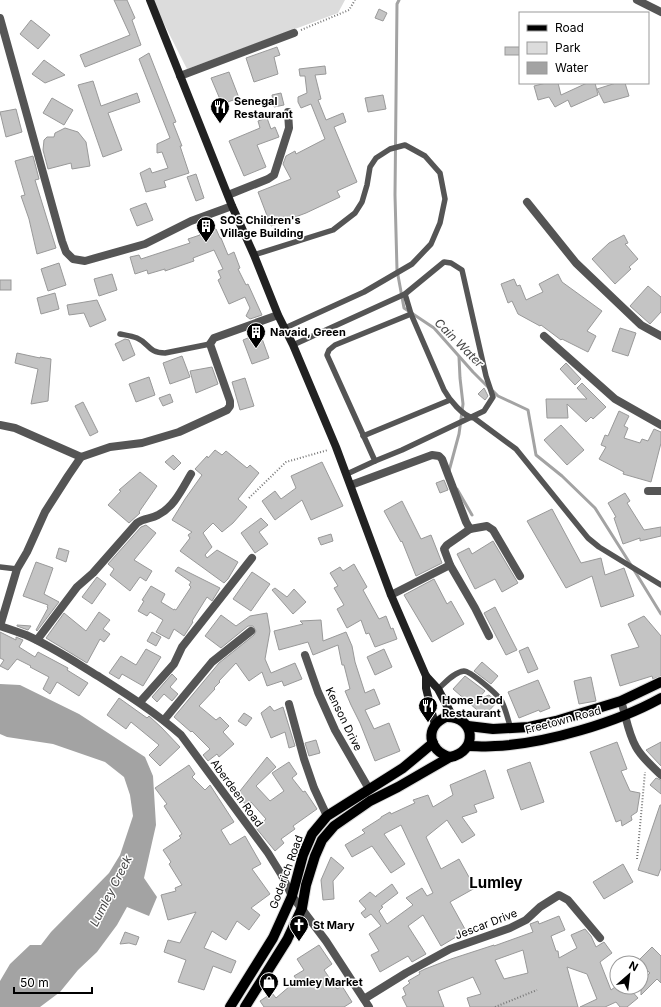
<svg xmlns="http://www.w3.org/2000/svg" width="661" height="1007" font-family="Inter,sans-serif">
<style>
.green{fill:#dcdcdc}
.water{fill:#a3a3a3}
.lines{fill:none;stroke-linecap:round;stroke-linejoin:round}
.stream{stroke:#a3a3a3;stroke-width:3}
.building{fill:#c4c4c4;stroke:#999;fill-rule:evenodd}
.primary-casing{stroke:#dbdbdb;stroke-width:12}
.path{stroke:#777;stroke-width:2;stroke-dasharray:1 2;stroke-linecap:butt}
.service{stroke:#555;stroke-width:5.5}
.minor{stroke:#555;stroke-width:8}
.secondary{stroke:#222;stroke-width:8}
.primary{stroke:#000;stroke-width:10}
.labels{text-anchor:middle;stroke-width:3;stroke-linejoin:round;paint-order:stroke}
.poi-label{font-size:11px;font-weight:bold;fill:#000;stroke:#fff;text-anchor:start}
.street-label{font-size:11px;fill:#000;stroke:#fff}
.water-label{font-size:12px;font-style:italic;fill:#444;stroke:#fff}
.district-label{font-size:15px;font-weight:bold;fill:#000;stroke:#fff}
</style>
<rect width="100%" height="100%" fill="#fff"/>
<path class="green" d="M152 0H345L338 13 187 69Z"/>
<path class="water" d="M0 684 20 685 79 714 145 757 153 776 156 825 144 878 157 897 149 916 127 907 117 925 97 952 78 970 60 992 40 1007H0V981L10 964 30 945H41L51 932 109 873 120 855 133 816 130 795 124 777 105 762 53 744 7 737 0 734Z"/>
<g class="lines">
<g class="stream">
<path d="M399 0 397 4 395 195 397 270 404 308 434 328 473 372 489 388"/>
<path d="M493 391 498 396 528 410 536 455 562 476 595 508 631 565"/>
<path d="M449 471 459 434 463 404 460 378 459 357"/>
<path d="M457 489 472 515"/>
<path d="M634 570 661 614"/>
</g>
</g>
<g class="building">
<path d="M114 0H127L135 18 132 20 141 45 85 67 80 55 130 35Z"/>
<path d="M379 9 387 13 383 21 375 18Z"/>
<path d="M31 20 50 35 38 49 20 34Z"/>
<path d="M277 47 280 55 274 57 278 74 254 82 246 58Z"/>
<rect x="505" y="47" width="15" height="8"/>
<path d="M149 53 176 122 173 123 182 146H180L189 173 164 181 166 187 146 192 140 173 150 168 152 173 168 168 162 152 157 153V144L170 138 139 59Z"/>
<path d="M44 60 65 75 45 83 32 74Z"/>
<path d="M325 66 326 74 315 75 321 99 318 100 326 120 343 113 346 122 334 127 357 182 337 191 340 197 306 213 271 226 258 192 291 179 283 164 286 156 295 151 296 154 325 139 311 104 301 108 298 102V97L307 93 305 76H300L299 69Z"/>
<path d="M229 72 239 98 222 104 211 78Z"/>
<path d="M93 81 101 106 137 93 140 102 108 113 122 150 103 157 78 85Z"/>
<path d="M546 83H558L561 95 587 83H595L598 95 571 107 568 100 555 107 549 97 538 100 534 86Z"/>
<path d="M616 83H625L629 96 604 103 597 89Z"/>
<path d="M281 93 284 105 274 107 272 95Z"/>
<path d="M383 95 386 109 368 112 365 98Z"/>
<path d="M52 98 73 110 64 125 43 113Z"/>
<path d="M16 109 22 132 6 137 0 112Z"/>
<path d="M267 118 271 129 275 127 279 137 257 145 266 167 244 176 229 141 260 128 258 121Z"/>
<path d="M65 128 78 132 86 142 90 166 72 169 71 163 48 169 43 150 44 140 47 137H54L55 133Z"/>
<path d="M33 156 39 179 35 180 56 248 37 254 29 219 21 196 25 195 15 161Z"/>
<path d="M196 174 204 198 196 201 187 177Z"/>
<path d="M146 203 153 220 137 226 130 209Z"/>
<path d="M207 226 209 231 216 229 220 238H221L228 255 234 252 240 268 238 269 246 285 248 284 262 315 250 319 246 316 250 308 245 297 229 304 218 280 221 278 218 271 223 269 214 250 193 258 194 261 165 271V269L148 274 147 270 135 274 130 257 139 255 141 259 190 243 188 239 200 235 198 229Z"/>
<path d="M624 235 628 243 625 244 638 259 629 267 631 269 615 284 592 259 609 243Z"/>
<path d="M59 263 66 285 48 291 41 269Z"/>
<path d="M112 274 117 290 99 296 94 279Z"/>
<path d="M558 274 562 282 602 311 587 331 596 336 588 352 562 339 561 340 541 325 540 326 518 314 512 301 508 303 501 284 514 279 517 286 520 285 526 300 543 292 539 284Z"/>
<rect x="0" y="280" width="11" height="10"/>
<path d="M648 286 661 297V312L650 324 630 306Z"/>
<path d="M55 293 59 309 41 314 37 298Z"/>
<path d="M97 300 106 320 90 327 84 313 69 315 67 305Z"/>
<path d="M620 328 636 333 628 356 612 351Z"/>
<path d="M260 333 269 358 252 364 243 340Z"/>
<path d="M125 339 129 340 135 355 123 361 115 344Z"/>
<path d="M17 353 40 358V357L51 359 48 401 31 404 38 369 15 363Z"/>
<path d="M182 356 190 377 170 384 163 363Z"/>
<path d="M566 363 581 379 575 385 560 369Z"/>
<path d="M212 367 218 384 196 393 190 371Z"/>
<path d="M149 377 155 395 136 402 129 384Z"/>
<path d="M245 378 254 406 240 410 232 382Z"/>
<path d="M582 383 606 407 593 419 591 417 586 422 567 404 568 418H547L546 399H587L577 388Z"/>
<path d="M484 388 488 396 485 400 478 394Z"/>
<path d="M170 394 173 402 163 406 159 398Z"/>
<path d="M83 402 98 432 90 436 75 406Z"/>
<path d="M619 411 629 416 624 426 628 428 624 438 640 443 642 439 648 441 654 429 661 432V443L651 482 623 474 624 472 599 459 606 447 601 445 605 435 608 436Z"/>
<path d="M561 425 584 450 567 465 544 440Z"/>
<path d="M215 450 222 455 226 451 247 468 250 465 259 473 238 499 247 507 233 523 222 532 213 523 203 533 212 547 205 555 207 558 217 550 238 562 228 579 224 583 180 551 190 538 188 535 192 532 172 520 185 499 202 475 195 469 207 456 208 458Z"/>
<path d="M173 455 181 463 174 470 165 462Z"/>
<path d="M322 462 343 506 311 520 302 500 275 520 262 501 275 491 281 499 296 488 291 476Z"/>
<path d="M140 472 157 486 139 512 140 513 129 523 108 505 121 491 119 490Z"/>
<path d="M444 480 448 490 440 493 436 483Z"/>
<path d="M625 493 630 501 627 503 644 530 661 527V536L640 541V538L623 544 614 518 616 517 608 503Z"/>
<path d="M402 501 421 539 431 535 442 563 416 576 402 541 401 542 384 511Z"/>
<path d="M552 509 581 563 601 558 605 575 624 568 634 596 601 607 592 576 566 588 527 521Z"/>
<path d="M261 518 268 525 259 532 268 544 255 553 241 533Z"/>
<path d="M146 525 156 533 134 560 152 571 146 581 140 577 130 591 110 575 114 569 108 564 141 527Z"/>
<path d="M331 534 333 541 321 545 318 538Z"/>
<path d="M493 541 518 583 502 592 495 579 475 589 457 554 469 548 472 554Z"/>
<path d="M59 548 69 551 66 562 56 558Z"/>
<path d="M36 562 53 568 44 594 59 602 37 631 36 630 48 608 47 607 48 605 23 596Z"/>
<path d="M354 564 367 587 363 590 379 619 386 616 391 629 393 628 397 639 375 647 369 633 366 634 361 620 347 628 337 609 344 605 334 588 338 586 330 573 340 567 343 571Z"/>
<path d="M178 567 220 588 212 601 207 597 192 621 193 622 184 636 174 629 169 639 156 632 163 620 150 612 147 616 138 611 144 601 142 600 151 586 165 594 161 602 174 610V609L176 610 191 587 189 585 191 582 175 571Z"/>
<path d="M252 572 270 584 251 611 233 599Z"/>
<path d="M97 577 106 584 92 604 82 597Z"/>
<path d="M434 579 447 604 451 601 464 624 432 642 404 595Z"/>
<path d="M275 588 287 597 294 589 306 602 293 614 272 590Z"/>
<path d="M495 607 517 650 506 655 484 613Z"/>
<path d="M99 612 110 620 103 629 110 634 104 642 100 639 87 663 46 638 64 613 86 631Z"/>
<path d="M267 613 270 631 265 659 271 673 295 663 302 679 284 686 282 681 267 686 262 672 249 681 236 663 219 681 220 682 214 688 215 689 199 706 216 720 220 717 229 726 223 732 234 744 219 757 217 754 208 761 203 755 210 749 192 731 191 732 174 717 219 663 254 635 256 631 253 626H248L221 648 205 636 221 615 236 626 250 616Z"/>
<path d="M644 616 661 636V676L653 679 652 676 620 686 611 655 639 647 628 624Z"/>
<path d="M321 620 323 641 346 632 352 646 355 662 365 693 374 689 380 704 365 710 374 729 389 723 400 751 375 761 360 723 351 705 345 691 350 689 344 665H342L338 645 313 655 308 642 279 650 274 631 303 624 300 621Z"/>
<path d="M17 625 31 626 28 630 17 626Z"/>
<path d="M0 632 16 640V637L23 640 19 647 35 657 38 652 68 668 67 670 88 683 79 696 57 682 50 694 43 689 49 677 30 667 31 666 17 659 8 670 0 666 4 660 0 658Z"/>
<path d="M152 632 161 637 156 646 147 641Z"/>
<path d="M528 647 538 669 528 673 519 651Z"/>
<path d="M146 649 161 657 143 686 122 674 119 679 109 673 121 656 136 665Z"/>
<path d="M384 649 392 667 375 675 367 657Z"/>
<path d="M482 662 498 676 491 684 474 671Z"/>
<path d="M172 674 177 679 170 687 178 694 172 701 164 694 157 702 152 697Z"/>
<path d="M465 676 485 691 477 700 489 695 497 702 484 716 453 689Z"/>
<path d="M591 677 596 701 579 704 574 681Z"/>
<path d="M538 680 550 708 540 712 539 710 519 718 508 692Z"/>
<path d="M119 698 147 718 149 716 162 728 180 747 160 766 149 755 159 745 131 722 126 729 107 715Z"/>
<path d="M270 706 274 711 283 707 295 746 289 748 285 732 271 738 261 713Z"/>
<path d="M244 713 252 718 246 726 238 721Z"/>
<path d="M316 740 320 753 309 756 305 743Z"/>
<path d="M617 742 627 769 621 771 630 791 640 793 637 812 631 816 632 820 622 826 621 820 616 822 590 752Z"/>
<path d="M661 742V766L646 750Z"/>
<path d="M267 757 276 767 256 786 270 801 284 791 272 773 289 762 297 774 292 778 303 792 305 791 317 809 293 826 295 829 281 839 284 843 275 851 256 828 266 819 251 802 248 806 236 796Z"/>
<path d="M530 762 544 802 521 810 507 770Z"/>
<path d="M189 765 195 774 192 777 205 790 210 785 234 822 221 830 230 845 245 836 261 864 252 869 270 894 251 908 260 915 249 930 237 921 226 940 212 931 204 948 236 961 231 973 213 966 204 990 178 982 186 960 164 952 168 940 180 943 196 912 168 920 161 895 176 891 175 888 182 885 169 864 171 862 163 850 181 838 179 836 182 834 164 806 167 804 155 788Z"/>
<path d="M485 770 494 798 474 805 477 812 462 817 475 835 462 843 447 820 426 837 441 869 459 859 475 888 450 902 466 931 441 946 423 915 408 926 426 954 412 962 408 956 380 972 371 955 379 951 369 934 381 926 371 914 365 918 361 913 366 909 359 901 370 892 376 897V896L392 884 398 893 381 906 383 907 379 911 387 924 413 905 406 898 422 888 427 896 433 893 401 825 384 834 405 864 391 873 372 846 352 857 345 845 365 833 362 830 381 818V817L390 812 391 814 415 803 413 800 428 795 433 807 453 795 450 785Z"/>
<path d="M656 778 661 780V794L650 785Z"/>
<path d="M660 805H661V868L658 876 638 870Z"/>
<path d="M331 857 344 868 333 881 334 899 323 900 321 880Z"/>
<path d="M623 864 633 882 604 899 593 882Z"/>
<path d="M559 916 565 930 551 936 556 951H558L559 958 577 948 571 935 585 929 591 936 596 947 604 942 612 953 600 962 611 990 615 987H628L638 998 627 1007H620L616 1002 605 1007H580L597 999 587 974 567 967 578 1007H470L467 998 481 994 473 977 438 991 444 1007H407L402 997 406 995 403 988 410 983 408 981 420 974 419 972 425 969 451 959 494 945V946L533 932 530 924 538 921 539 924ZM523 950 528 973 504 979 495 960Z"/>
<path d="M125 932 139 937 136 945 129 943 120 944Z"/>
<path d="M319 945 332 964 324 970 337 989 342 986 352 1002 344 1007H264L260 1001 272 993 276 998 297 980 294 976 304 970 297 959Z"/>
<path d="M652 947 661 956V983L657 979 641 995V982L650 973 638 961Z"/>
</g>
<g class="lines">
<g class="primary-casing">
<g id="primary">
<path d="M446 717C476 716 478 752 450 757 428 751 424 727 446 717Z"/>
<path d="M468 726 493 729 529 727 556 721 621 701 661 682"/>
<path d="M468 746C477 746 486 747 495 746 545 744 618 722 661 698"/>
<path d="M230 1007 273 938 292 896 303 855 312 834 327 816 403 768 433 743"/>
<path d="M245 1007 287 940 302 908 306 885 315 856 322 840 334 826 370 801 398 787 450 757"/>
</g>
</g>
<g class="path">
<path d="M301 30 349 10 355 0"/>
<path d="M249 498 286 462 328 450"/>
<path d="M637 859 645 772"/>
<path d="M495 1007 537 990"/>
</g>
<g class="service">
<path d="M254 255 333 230 355 213 362 202 367 185 370 167 376 158 390 149 405 145 425 156 440 173 445 199 440 223 431 244 412 264 364 292 285 328"/>
<path d="M405 294 411 314 444 390C449 399 463 417 474 418L516 449 588 538 599 547 661 585"/>
<path d="M120 334C125 335 132 336 137 338 149 343 148 353 165 353L210 344"/>
<path d="M293 345 405 294 444 262 451 263 462 270 486 376 493 397 484 411 402 450 375 461 347 474"/>
<path d="M363 436 450 400"/>
<path d="M375 461 327 355 329 350 335 345 411 314"/>
<path d="M0 567 17 569"/>
<path d="M438 689C445 683 454 672 464 671 470 671 499 695 502 702 506 710 508 720 511 729"/>
</g>
<g class="minor">
<path d="M637 0 661 12"/>
<path d="M0 18 62 241 66 252 73 259 85 261 145 244 191 221 232 206"/>
<path d="M180 76 294 33"/>
<path d="M228 195 268 179 274 175 289 128 288 112"/>
<path d="M527 202 576 263 641 325 661 336"/>
<path d="M544 336 615 399 661 425"/>
<path d="M0 425 15 428 81 457"/>
<path d="M351 485 432 455 439 456 442 459 466 522 470 529 487 526 493 530 520 576"/>
<path d="M648 491H661"/>
<path d="M450 565 444 549 447 545 470 529"/>
<path d="M391 595 450 565 475 608 489 636"/>
<path d="M0 626C9 629 18 632 26 635 51 646 75 662 98 676 128 695 155 712 181 735L268 853 281 874 292 896 326 941 369 1007"/>
<path d="M0 626 17 569 27 552 45 512 68 476 81 457 110 447 142 443 179 432 227 410 230 406V401L210 344 214 338 278 315"/>
<path d="M37 640 77 587 93 573 137 523C144 518 151 519 158 515 174 507 182 489 191 474"/>
<path d="M305 655 318 692 335 730 369 789"/>
<path d="M621 701C626 716 628 733 636 747 642 758 652 766 661 775"/>
<path d="M140 702 174 664 182 647 252 558"/>
<path d="M289 704 304 759 314 788 327 816"/>
<path d="M164 720 212 662 251 631"/>
<path d="M364 999 406 973 450 949 510 928 526 920 540 907 559 895 568 900 600 938"/>
</g>
<g class="secondary">
<path d="M150 0 232 206 254 255 278 315 293 345 336 447 391 595 426 676 438 689 453 717"/>
<path d="M426 676V688L435 725"/>
</g>
<use href="#primary" class="primary"/>
</g>
<defs>
<g id="restaurant-pin" transform="scale(1)"><path d="M0 17L-7.5 6A9.5 9.5 0 1 1 7.5 6Z" fill="#000" stroke="#fff"/><path d="M-5-6h1v4h1v-4h1v4h1v-4h1v5L-1.5 .5V6h-2V.5L-5-1ZM5-6V6H3V1.5H1.5Q1.5-4 5-6Z" fill="#fff"/></g>
<g id="building-pin" transform="scale(1)"><path d="M0 17L-7.5 6A9.5 9.5 0 1 1 7.5 6Z" fill="#000" stroke="#fff"/><path d="M-4-6H4V6H1V3H-1V6H-4ZM-2.5-4.3h1.7v1.8h-1.7ZM.8-4.3h1.7v1.8H.8ZM-2.5-1h1.7V.8h-1.7ZM.8-1h1.7V.8H.8Z" fill="#fff"/></g>
<g id="church-pin" transform="scale(1)"><path d="M0 17L-7.5 6A9.5 9.5 0 1 1 7.5 6Z" fill="#000" stroke="#fff"/><path d="M-1.2-6h2.4v3.5h3.3v2.4h-3.3V6h-2.4V-.1h-3.3v-2.4h3.3Z" fill="#fff"/></g>
<g id="shop-pin" transform="scale(1)"><path d="M0 17L-7.5 6A9.5 9.5 0 1 1 7.5 6Z" fill="#000" stroke="#fff"/><path d="M-5-2.5h2.3a2.7 3.5 0 0 1 5.4 0H5L5.5 6h-11ZM-1.5-2.5h3a1.5 2.3 0 0 0-3 0Z" fill="#fff"/></g>
</defs>
<g fill-rule="evenodd">
<use href="#restaurant-pin" x="220" y="107"/>
<use href="#building-pin" x="206" y="226"/>
<use href="#building-pin" x="256" y="332"/>
<use href="#restaurant-pin" x="428" y="706"/>
<use href="#church-pin" x="299" y="925"/>
<use href="#shop-pin" x="269" y="982"/>
</g>
<g class="labels">
<g class="poi-label">
<text x="234" y="105">Senegal<tspan x="234" dy="13">Restaurant</tspan></text>
<text x="220" y="224">SOS Children's<tspan x="220" dy="13">Village Building</tspan></text>
<text x="270" y="336">Navaid, Green</text>
<text x="442" y="704">Home Food<tspan x="442" dy="13">Restaurant</tspan></text>
<text x="313" y="929">St Mary</text>
<text x="283" y="986">Lumley Market</text>
</g>
<g class="street-label">
<text transform="translate(344 719) rotate(64)" y="4">Kenson Drive</text>
<text transform="translate(563 720) rotate(-15)" y="4">Freetown Road</text>
<text transform="translate(237 793) rotate(54)" y="4">Aberdeen Road</text>
<text transform="translate(286 872) rotate(-70)" y="4">Goderich Road</text>
<text transform="translate(486 924) rotate(-21)" y="4">Jescar Drive</text>
</g>
<g class="water-label">
<text transform="translate(459 343) rotate(45)" y="4">Cain Water</text>
<text transform="translate(111 891) rotate(-63)" y="4">Lumley Creek</text>
</g>
<g class="district-label">
<text x="496" y="888">Lumley</text>
</g>
</g>
<rect x="519" y="12" width="130" height="72" fill="#ffffff" stroke="#999999"/>
<rect x="527" y="25" width="20" height="6" fill="#000000" stroke="#999999"/>
<text x="555" y="32" font-size="12" fill="#000000">Road</text>
<rect x="527" y="42" width="20" height="12" fill="#dcdcdc" stroke="#999999"/>
<text x="555" y="52" font-size="12" fill="#000000">Park</text>
<rect x="527" y="62" width="20" height="12" fill="#a3a3a3" stroke="#999999"/>
<text x="555" y="72" font-size="12" fill="#000000">Water</text>
<g transform="translate(629 975) rotate(28)"><circle r="19" fill="#ffffff" stroke="#999999"/>
<path d="M0-3L7 15L0 10L-7 15Z" fill="#000000"/>
<text y="-6" font-size="11" font-weight="bold" text-anchor="middle" fill="#000000">N</text>
</g>
<path d="M14 987v6h78v-6" fill="none" stroke="#000000" stroke-width="2"/>
<text x="20" y="987" font-size="12" fill="#000000" stroke="#ffffff" stroke-width="3" paint-order="stroke">50 m</text>
</svg>
